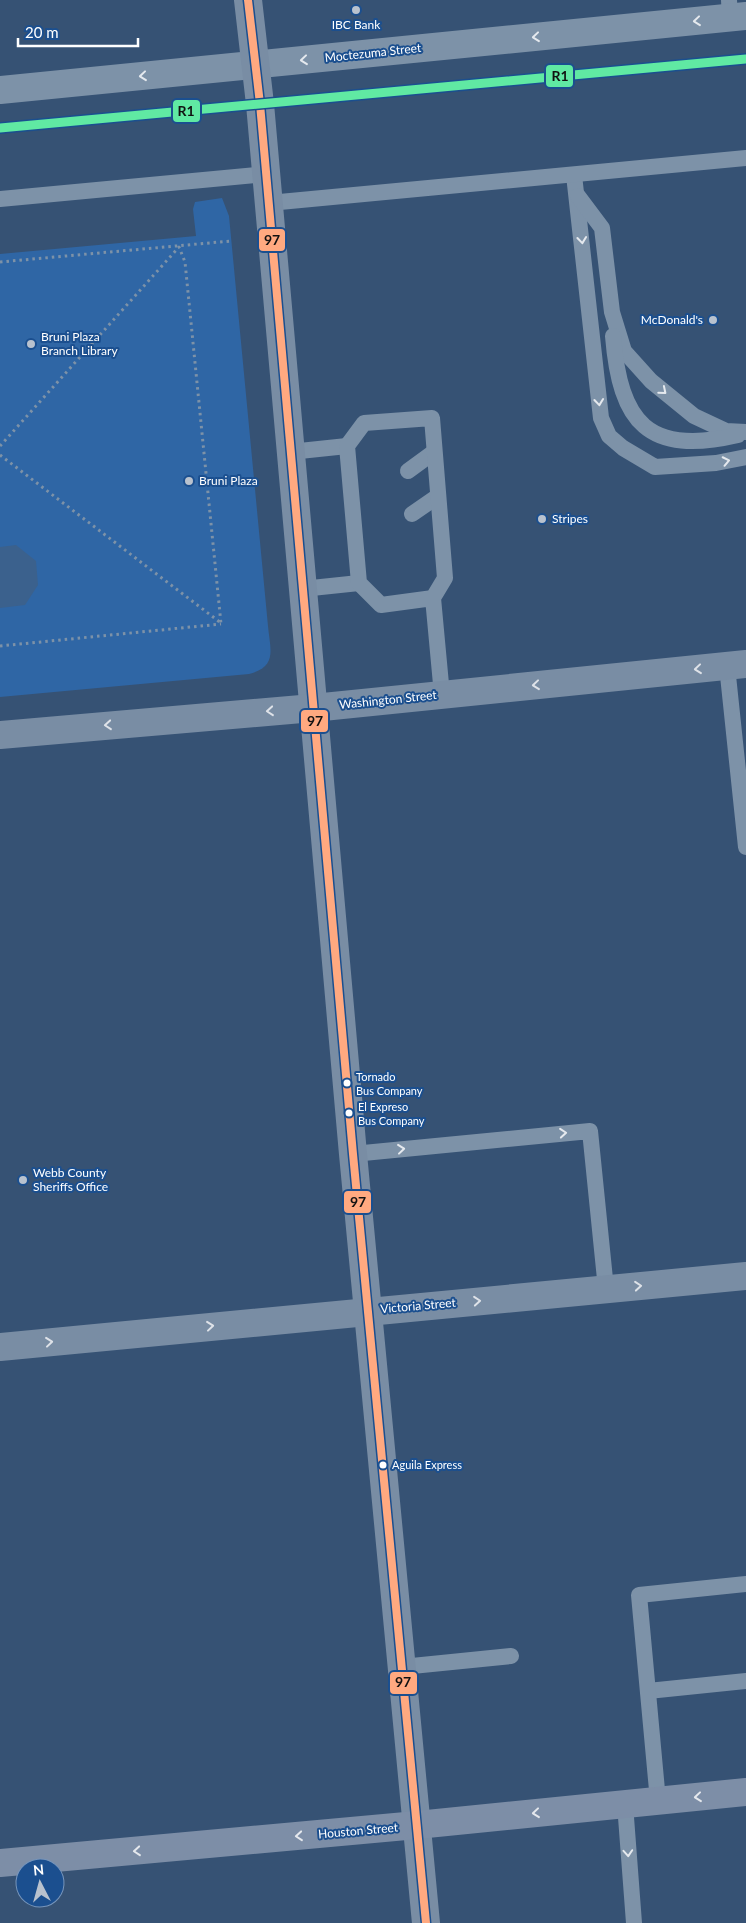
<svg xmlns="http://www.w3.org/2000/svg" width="746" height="1923" font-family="Lato,sans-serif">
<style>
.green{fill:#2f66a5}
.water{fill:#3b618d}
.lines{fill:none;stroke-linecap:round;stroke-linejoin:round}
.path{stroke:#7d92a8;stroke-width:3;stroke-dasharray:2.5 4;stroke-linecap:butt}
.service{stroke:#7d92a8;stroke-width:16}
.minor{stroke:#7d92a8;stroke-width:28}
.secondary{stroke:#798da4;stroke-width:28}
.primary{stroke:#7d8ea7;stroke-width:28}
.bus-1-casing{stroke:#1b4f8f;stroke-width:11}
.bus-1{stroke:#ffa980;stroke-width:8}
.rail-1-casing{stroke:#1b4f8f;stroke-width:12}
.rail-1{stroke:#60e9a3;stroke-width:9}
.oneway{stroke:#e5e9ee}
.oneway2{stroke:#dee2e8}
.oneway3{stroke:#e5e8ed}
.poi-dot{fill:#b9c2ce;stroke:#1b4f8f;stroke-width:2}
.bus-dot{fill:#fff;stroke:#1b4f8f;stroke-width:2}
.labels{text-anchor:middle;stroke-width:4;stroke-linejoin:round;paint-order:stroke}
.bus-label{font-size:11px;fill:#fff;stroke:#1b4f8f;text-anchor:start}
.poi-label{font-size:12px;fill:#fff;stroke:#1b4f8f;text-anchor:start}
.street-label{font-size:12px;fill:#fff;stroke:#1b4f8f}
.line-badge{stroke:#1b4f8f;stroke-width:2}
.pale-badge-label{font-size:14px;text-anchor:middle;font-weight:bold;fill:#111}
</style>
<rect width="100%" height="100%" fill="#365274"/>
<path class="green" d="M222 198 229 216 268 626C270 649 278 667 249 674L0 697V254L196 236 193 209 195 202Z"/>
<path class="water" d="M16 545 36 561 38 585 25 605 0 608V547Z"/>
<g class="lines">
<g class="path">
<path d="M0 262 231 241"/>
<path d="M0 446 179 247 185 262 221 624"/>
<path d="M0 455 221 623"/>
<path d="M0 646 221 624"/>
</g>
<g class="service">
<path d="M729 0 730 18"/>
<path d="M574 175 601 418 609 436 623 448 655 467 716 463 746 457"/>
<path d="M578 196 602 228 612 312 624 351 651 381 694 416 726 431 746 432"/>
<path d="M0 199 266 174"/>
<path d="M269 203 746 158"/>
<path d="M613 336C620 423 648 456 738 435"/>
<path d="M290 452 347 446"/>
<path d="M408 471 434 452"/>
<path d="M412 514 438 496"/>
<path d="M302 589 359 583"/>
<path d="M433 598 381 605 359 583 347 446 364 423 432 418 445 578 433 598 442 695"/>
<path d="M727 666 746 847"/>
<path d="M353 1154 590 1131 606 1289"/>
<path d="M402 1667 511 1656"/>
<path d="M648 1691 746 1681"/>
<path d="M658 1801 639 1595 746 1584"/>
<path d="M625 1804 634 1923"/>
</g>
<path class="minor" d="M0 90 746 16"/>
<g class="secondary">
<path d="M248 0 260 104 353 1154 426 1923"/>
<path d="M0 735 313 708 746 664"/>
<path d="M0 1347 746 1276"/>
</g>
<path class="primary" d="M0 1863 417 1825 746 1792"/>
<g class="bus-1-casing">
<path id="bus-1" d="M248 0 260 104 353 1154 426 1923"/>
</g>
<use href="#bus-1" class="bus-1"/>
<g class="rail-1-casing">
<path id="rail-1" d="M0 128 746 59"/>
</g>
<use href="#rail-1" class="rail-1"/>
</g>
<defs><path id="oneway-chevron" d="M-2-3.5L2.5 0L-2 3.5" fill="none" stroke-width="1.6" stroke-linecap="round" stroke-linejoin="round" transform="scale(1.25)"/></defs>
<g class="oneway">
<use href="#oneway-chevron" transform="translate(697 21) rotate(174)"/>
<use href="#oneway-chevron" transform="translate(536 37) rotate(174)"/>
<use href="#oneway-chevron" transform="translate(304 60) rotate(174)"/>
<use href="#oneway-chevron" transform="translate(143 76) rotate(174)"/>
<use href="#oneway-chevron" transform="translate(582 240) rotate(84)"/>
<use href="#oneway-chevron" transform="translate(663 391) rotate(40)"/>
<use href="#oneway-chevron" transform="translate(599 402) rotate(84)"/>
<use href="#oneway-chevron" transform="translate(726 461) rotate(-12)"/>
<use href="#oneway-chevron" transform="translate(563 1133) rotate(-5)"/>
<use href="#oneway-chevron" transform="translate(401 1149) rotate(-6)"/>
<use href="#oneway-chevron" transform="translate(628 1853) rotate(86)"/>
</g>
<g class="oneway2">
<use href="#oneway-chevron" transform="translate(698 669) rotate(174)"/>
<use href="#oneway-chevron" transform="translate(536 685) rotate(174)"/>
<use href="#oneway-chevron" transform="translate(270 711) rotate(175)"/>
<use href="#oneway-chevron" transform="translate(108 725) rotate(175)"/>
<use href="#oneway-chevron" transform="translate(638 1286) rotate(-5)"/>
<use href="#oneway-chevron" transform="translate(477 1301) rotate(-5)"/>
<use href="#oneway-chevron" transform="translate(210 1326) rotate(-6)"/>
<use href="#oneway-chevron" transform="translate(49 1342) rotate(-6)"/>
</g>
<g class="oneway3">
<use href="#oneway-chevron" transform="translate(698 1797) rotate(174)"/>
<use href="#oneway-chevron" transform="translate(536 1813) rotate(174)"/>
<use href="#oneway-chevron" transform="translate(299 1836) rotate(175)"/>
<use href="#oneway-chevron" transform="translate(137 1851) rotate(175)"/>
</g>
<g class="poi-dot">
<circle cx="356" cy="10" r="5"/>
<circle cx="713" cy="320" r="5"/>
<circle cx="31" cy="344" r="5"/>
<circle cx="189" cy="481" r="5"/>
<circle cx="542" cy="519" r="5"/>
<circle cx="23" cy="1180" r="5"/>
</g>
<g class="bus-dot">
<circle cx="347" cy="1083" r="4.5"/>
<circle cx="349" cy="1113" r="4.5"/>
<circle cx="383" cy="1465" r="4.5"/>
</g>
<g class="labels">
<g class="bus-label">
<text x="356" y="1081">Tornado<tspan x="356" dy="14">Bus Company</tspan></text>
<text x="358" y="1111">El Expreso<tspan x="358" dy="14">Bus Company</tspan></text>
<text x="392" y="1469">Aguila Express</text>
</g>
<g class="poi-label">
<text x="356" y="29" text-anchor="middle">IBC Bank</text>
<text x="703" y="324" text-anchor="end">McDonald's</text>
<text x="41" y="341">Bruni Plaza<tspan x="41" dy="14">Branch Library</tspan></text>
<text x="199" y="485">Bruni Plaza</text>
<text x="552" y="523">Stripes</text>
<text x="33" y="1177">Webb County<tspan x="33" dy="14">Sheriffs Office</tspan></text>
</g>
<g class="street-label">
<text transform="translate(373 53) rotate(-6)" y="4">Moctezuma Street</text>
<text transform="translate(388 700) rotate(-6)" y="4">Washington Street</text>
<text transform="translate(418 1306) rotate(-5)" y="4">Victoria Street</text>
<text transform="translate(358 1831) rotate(-5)" y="4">Houston Street</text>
</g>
</g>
<g class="line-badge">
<rect x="545" y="64" width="29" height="24" rx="5" fill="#60e9a3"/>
<rect x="172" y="99" width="29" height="24" rx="5" fill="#60e9a3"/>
<rect x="258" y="228" width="28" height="24" rx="5" fill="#ffa980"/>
<rect x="300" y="709" width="29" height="24" rx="5" fill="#ffa980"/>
<rect x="343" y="1190" width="29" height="24" rx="5" fill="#ffa980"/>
<rect x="389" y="1671" width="29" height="24" rx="5" fill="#ffa980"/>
</g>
<g class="pale-badge-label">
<text x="560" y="81">R1</text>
<text x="186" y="116">R1</text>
<text x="272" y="245">97</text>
<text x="315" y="726">97</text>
<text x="358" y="1207">97</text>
<text x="403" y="1687">97</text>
</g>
<g transform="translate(40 1883) rotate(354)"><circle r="24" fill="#1b4f8f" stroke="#7695bc"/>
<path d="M0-4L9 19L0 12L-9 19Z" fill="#b9c2ce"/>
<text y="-8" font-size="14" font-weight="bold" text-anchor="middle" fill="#ffffff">N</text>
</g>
<path d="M18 38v8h120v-8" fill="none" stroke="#ffffff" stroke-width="2.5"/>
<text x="25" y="38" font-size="15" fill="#ffffff" stroke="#1b4f8f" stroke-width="4" paint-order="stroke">20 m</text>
</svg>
